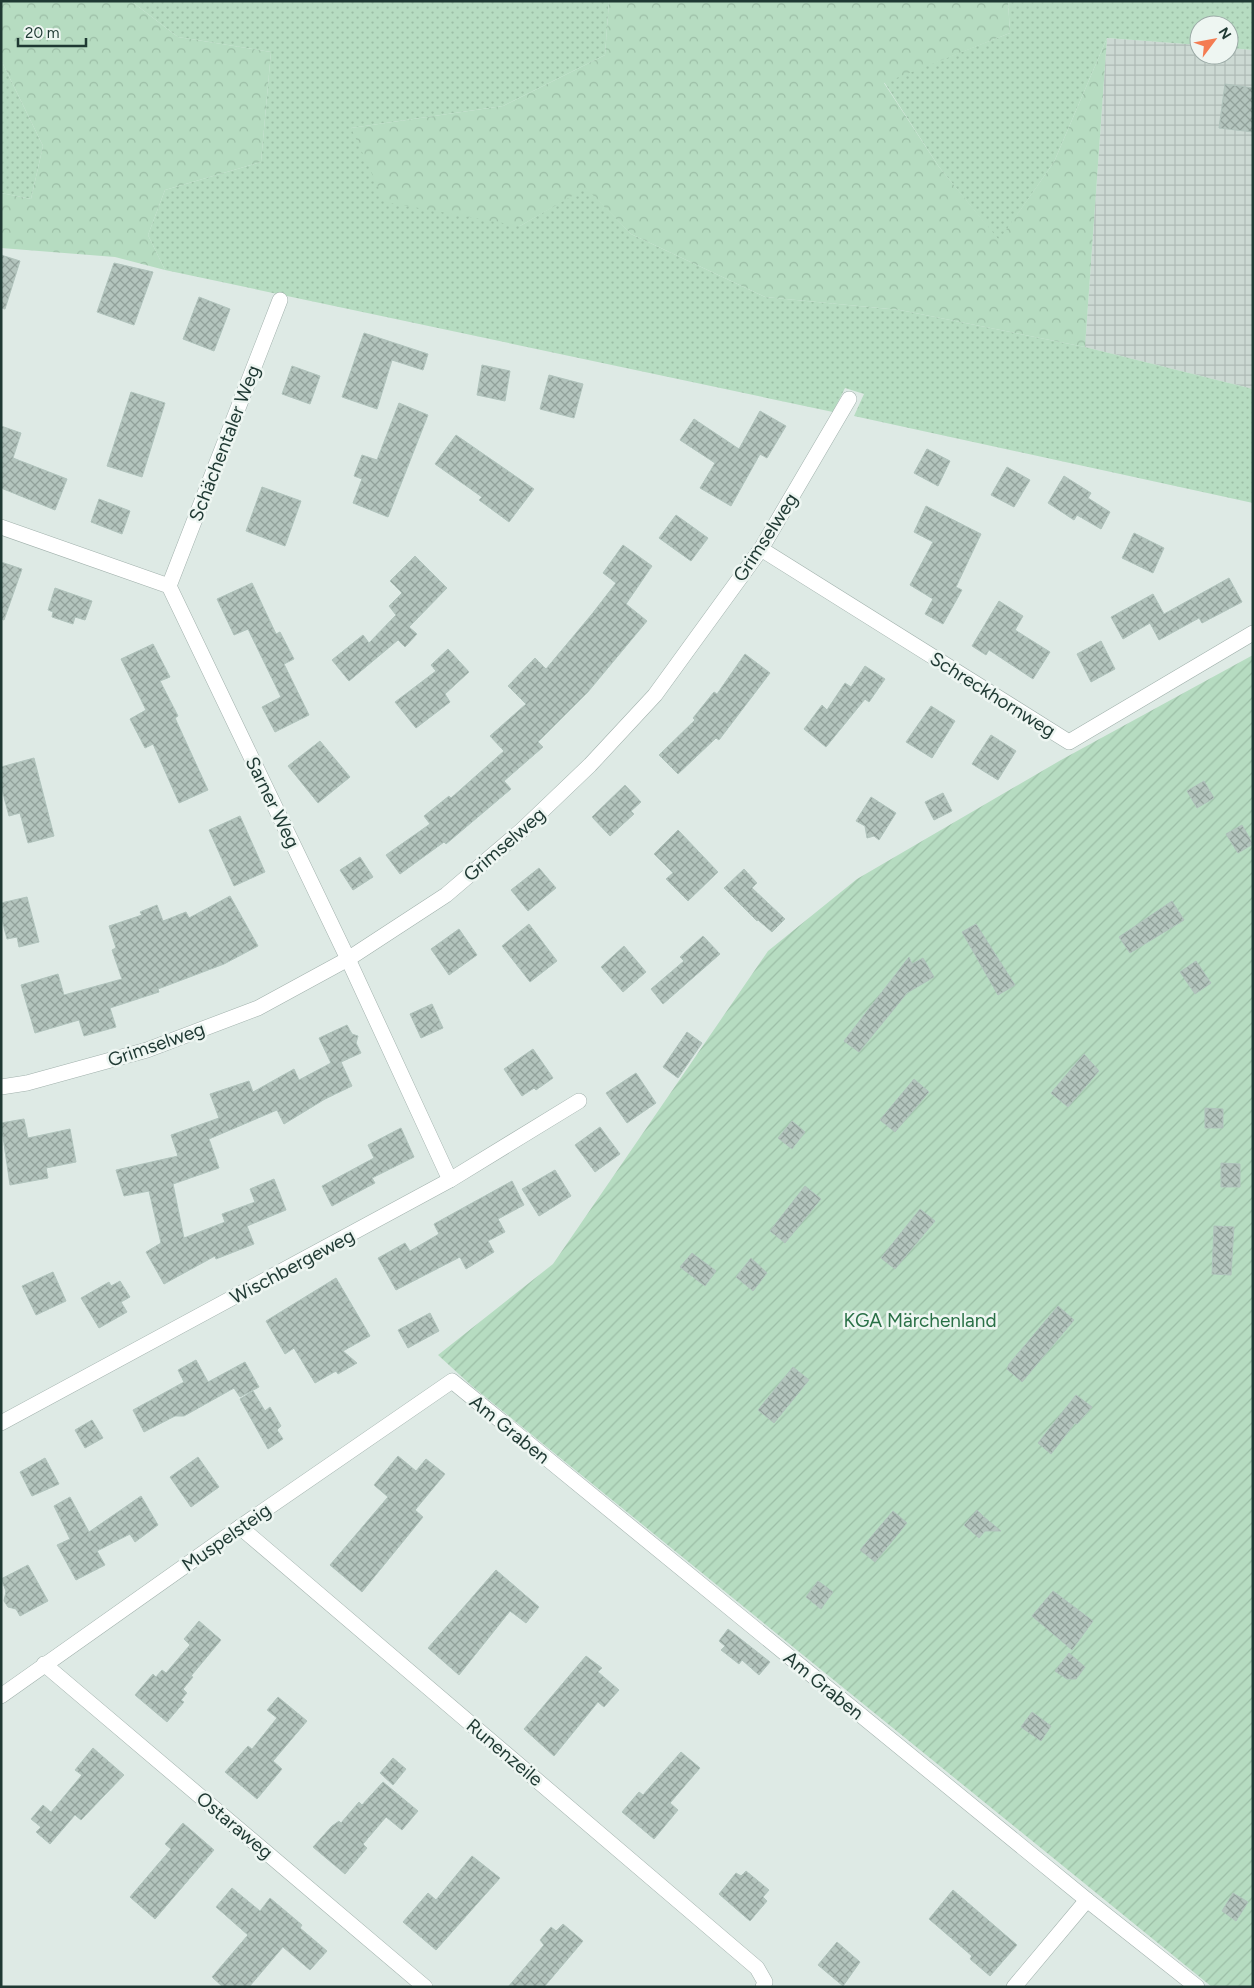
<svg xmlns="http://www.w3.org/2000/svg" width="1254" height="1988" font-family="Figtree,sans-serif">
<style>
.industrial{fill:url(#industrial-grid)}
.grass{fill:url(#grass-dots)}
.forest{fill:url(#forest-crowns)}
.garden{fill:url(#garden-furrows)}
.building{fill:url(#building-cross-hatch);stroke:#b0c3bc}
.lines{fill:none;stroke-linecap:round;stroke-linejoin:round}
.street-casing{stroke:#a1b1ac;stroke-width:16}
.street{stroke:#fff;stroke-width:15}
.labels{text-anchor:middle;stroke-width:5;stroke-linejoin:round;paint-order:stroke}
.street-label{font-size:19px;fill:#1f3933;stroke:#eef6f2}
.park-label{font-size:19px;fill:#297046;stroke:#eef6f2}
</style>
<defs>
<pattern id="industrial-grid" width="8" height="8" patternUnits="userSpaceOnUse" patternTransform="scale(1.25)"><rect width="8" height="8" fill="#ccd9d3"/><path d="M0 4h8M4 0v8" fill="none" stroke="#afbbb6"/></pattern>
<pattern id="grass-dots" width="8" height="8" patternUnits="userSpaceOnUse" patternTransform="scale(1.25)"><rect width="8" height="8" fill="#b6dcc1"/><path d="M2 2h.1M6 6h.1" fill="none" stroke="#9cbea6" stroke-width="1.8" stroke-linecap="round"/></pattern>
<pattern id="forest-crowns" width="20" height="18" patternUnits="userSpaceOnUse" patternTransform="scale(1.25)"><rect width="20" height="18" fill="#b6dcc1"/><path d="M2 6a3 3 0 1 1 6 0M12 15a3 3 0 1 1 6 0" fill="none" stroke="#9cbea6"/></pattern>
<pattern id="garden-furrows" width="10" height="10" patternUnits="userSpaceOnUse" patternTransform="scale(1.25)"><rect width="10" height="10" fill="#b6dcc1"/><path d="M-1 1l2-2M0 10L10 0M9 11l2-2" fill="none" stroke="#9cbea6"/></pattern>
<pattern id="building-cross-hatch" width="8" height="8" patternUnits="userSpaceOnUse" patternTransform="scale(1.25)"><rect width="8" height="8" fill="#b3c4bd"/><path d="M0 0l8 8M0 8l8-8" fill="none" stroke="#91a09a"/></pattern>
</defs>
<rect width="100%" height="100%" fill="#deeae5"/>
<path class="industrial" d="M1107 38 1199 45V55H1229V48L1253 50V389L1085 347Z"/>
<g class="grass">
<path d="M131 1H609L605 55 503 106 351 128 520 226 586 187 631 234 765 297 900 310 1085 347 1253 389V503L854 416 864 394 845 388 833 412 165 270 148 235 165 190 261 162 271 52 178 37Z"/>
<path d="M1008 1H1253V50L1229 48V25H1199V45L1107 38 1054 162 999 241 939 167 884 82 1010 33Z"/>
<path d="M1 60 43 146 31 199 1 193Z"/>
</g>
<g class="forest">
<path d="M1 1H131L178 37 271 52 261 162 165 190 148 235 165 270 115 257 1 248V193L31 199 43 146 1 60Z"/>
<path d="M609 1H1008L1010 33 884 83 939 167 999 240 1054 162 1107 38 1085 347 900 310 765 297 631 234 586 188 520 226 385 202 351 128 503 106 605 55Z"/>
</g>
<path class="garden" d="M1253 655V1987H1212L473 1387 438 1355 553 1264 768 951 857 879 1061 760Z"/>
<g class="building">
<path d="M1225 84 1253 88V132L1219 128Z"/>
<path d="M1 255 20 261 5 309 1 308Z"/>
<path d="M114 263 153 272 134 325 97 312Z"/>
<path d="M199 297 230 309 214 351 183 339Z"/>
<path d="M364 333 428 354 423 370 392 360 377 409 342 397Z"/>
<path d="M482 365 510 371 505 401 477 395Z"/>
<path d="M292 366 320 376 310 404 282 394Z"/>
<path d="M549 375 583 384 574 418 540 409Z"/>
<path d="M131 392 165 403 142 477 107 466Z"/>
<path d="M399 403 428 415 388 517 353 503 362 479 354 476 362 455 377 460Z"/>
<path d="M760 411 786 426 767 458 760 454 731 506 700 488 715 463 680 440 694 419 739 449Z"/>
<path d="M1 426 21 433 13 458 67 479 55 510 1 488Z"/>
<path d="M456 435 534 489 509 522 479 500 482 497 435 464Z"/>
<path d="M927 449 950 461 938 486 914 473Z"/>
<path d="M1007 467 1030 480 1014 507 991 495Z"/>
<path d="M1064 476 1091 493 1088 498 1110 512 1101 529 1077 515 1074 520 1048 503Z"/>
<path d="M262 487 301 501 285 546 246 531Z"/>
<path d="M99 499 130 511 122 534 91 522Z"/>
<path d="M926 506 981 534 956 587 962 590 943 624 925 614 933 599 910 585 933 542 914 532Z"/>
<path d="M676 515 708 538 691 561 659 538Z"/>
<path d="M1134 533 1164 548 1153 573 1122 558Z"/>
<path d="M623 545 652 566 626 604 647 621 587 693 538 742 543 747 504 781 511 789 446 844 444 842 400 874 386 855 430 824 424 816 449 796 451 798 504 751 490 736 526 704 508 686 535 658 546 669 592 614 616 583 603 573Z"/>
<path d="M415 556 447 588 409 627 417 634 405 647 398 640 349 681 332 660 363 635 369 643 396 615 389 606 402 593 390 581Z"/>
<path d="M1 562 22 569 4 620 1 619Z"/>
<path d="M1229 578 1242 602 1202 623 1199 618 1159 640 1150 623 1123 639 1111 617 1153 594 1164 614Z"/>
<path d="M252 583 276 634 280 632 294 659 284 664 309 715 275 732 262 707 281 697 248 629 234 635 217 599Z"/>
<path d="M55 588 92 601 85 620 75 617 73 624 52 617 53 612 48 610Z"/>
<path d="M999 601 1023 616 1015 630 1050 652 1033 679 989 650 986 655 972 646Z"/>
<path d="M1101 641 1115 669 1091 682 1077 654Z"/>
<path d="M153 644 170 677 160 681 178 716 175 718 208 790 179 803 153 744 145 748 130 719 146 710 121 659Z"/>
<path d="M448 649 469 672 445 694 450 702 416 728 395 702 436 671 431 665Z"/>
<path d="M745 654 770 673 719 740 716 738 678 774 659 755 695 720 693 718 714 692 717 694Z"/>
<path d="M865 666 885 679 869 702 865 699 826 747 804 729 822 705 827 710 845 683 851 687Z"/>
<path d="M931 706 955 721 932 758 906 742Z"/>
<path d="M991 735 1016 751 998 780 972 764Z"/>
<path d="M320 741 350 777 318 803 288 766Z"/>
<path d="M34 758 54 836 28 843 20 813 9 816 1 786V767Z"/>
<path d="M1204 781 1214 798 1197 808 1187 791Z"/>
<path d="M625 785 641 802 631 811 634 814 610 836 592 817Z"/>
<path d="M943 793 952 811 934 820 925 802Z"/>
<path d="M871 797 896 813 879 840 874 836 867 838 865 826 856 821Z"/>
<path d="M240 816 265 872 234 886 209 830Z"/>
<path d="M1242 825 1253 844 1238 853 1226 834Z"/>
<path d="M678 830 718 872 688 901 666 879 673 873 654 854Z"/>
<path d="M360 857 373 877 353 890 340 870Z"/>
<path d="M539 868 556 888 528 911 511 890Z"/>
<path d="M744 869 757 883 752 888 785 919 772 932 758 920 757 921 724 888Z"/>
<path d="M230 896 258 946 224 964 158 989 159 992 110 1008 116 1027 84 1036 79 1020 35 1033 21 985 58 974 64 995 122 979 112 950 116 948 109 926 142 915 140 912 157 905 163 921 186 912 189 918Z"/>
<path d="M27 897 39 942 19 947 17 937 7 939 1 916V903Z"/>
<path d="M1172 901 1184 920 1130 953 1119 937Z"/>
<path d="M529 924 557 961 530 982 502 946Z"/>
<path d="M976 924 1015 985 998 995 962 932Z"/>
<path d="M459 929 477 955 449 975 431 949Z"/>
<path d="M703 936 720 954 663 1004 651 989 684 961 680 957Z"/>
<path d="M624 946 646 972 623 992 601 967Z"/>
<path d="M909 957 912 964 923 958 934 977 907 993 859 1052 844 1041Z"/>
<path d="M1196 961 1211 983 1195 994 1180 972Z"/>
<path d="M432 1004 443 1028 421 1038 410 1014Z"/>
<path d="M347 1025 352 1034 358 1036 356 1043 361 1053 341 1062 352 1086 325 1099 284 1124 277 1110 209 1139 219 1168 173 1184 184 1238 225 1222 222 1214 255 1202 250 1189 274 1179 286 1210 247 1226 254 1244 216 1259 215 1256 164 1284 146 1252 161 1243 149 1191 124 1196 116 1170 178 1156 171 1135 219 1118 210 1094 249 1081 253 1092 294 1069 299 1080 331 1063 319 1038Z"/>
<path d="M687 1032 702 1043 678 1078 663 1067Z"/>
<path d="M533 1049 553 1078 536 1090 534 1088 522 1096 504 1069Z"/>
<path d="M1084 1054 1099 1071 1068 1107 1051 1093Z"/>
<path d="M636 1073 656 1103 627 1123 606 1093Z"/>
<path d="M914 1079 929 1092 895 1132 880 1120Z"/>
<path d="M1205 1108 1223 1109V1128H1205Z"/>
<path d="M24 1119 28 1138 70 1129 76 1162 46 1168 48 1178 10 1185 1 1123Z"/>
<path d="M792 1121 805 1132 792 1149 778 1138Z"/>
<path d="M600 1127 620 1154 595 1172 575 1145Z"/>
<path d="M401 1128 414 1157 372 1178 375 1183 332 1206 322 1186 374 1158 368 1145Z"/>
<path d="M1221 1163 1240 1164V1187H1221Z"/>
<path d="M555 1170 571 1196 539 1216 522 1189Z"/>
<path d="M512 1181 524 1205 498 1219 505 1232 488 1241 494 1252 466 1269 460 1257 396 1290 378 1258 405 1243 410 1251 439 1234 434 1224Z"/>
<path d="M805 1186 821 1199 785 1243 770 1231Z"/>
<path d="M920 1209 935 1221 895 1269 881 1258Z"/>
<path d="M1214 1226 1234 1227 1231 1275 1212 1274Z"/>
<path d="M692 1253 716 1271 705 1286 680 1267Z"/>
<path d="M751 1258 767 1273 753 1291 736 1277Z"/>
<path d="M53 1272 66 1301 36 1315 22 1286Z"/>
<path d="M336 1278 370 1336 343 1351 357 1363 338 1374 336 1371 315 1383 294 1348 285 1354 266 1321Z"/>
<path d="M120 1281 130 1297 121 1302 127 1312 99 1328 81 1298 109 1282 111 1286Z"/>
<path d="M1058 1306 1074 1320 1022 1382 1007 1369 1009 1364Z"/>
<path d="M430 1313 439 1331 408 1348 398 1330Z"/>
<path d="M196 1360 208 1382 245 1362 259 1387 240 1397 234 1388 184 1416H175L144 1432 133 1410 184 1382 178 1370Z"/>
<path d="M793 1367 809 1380 774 1423 758 1410Z"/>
<path d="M253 1391 265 1411 270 1407 281 1426 277 1430 283 1439 268 1449 240 1399Z"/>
<path d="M1076 1395 1092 1407 1077 1424 1075 1423 1051 1454 1038 1443Z"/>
<path d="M92 1420 103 1438 85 1448 75 1430Z"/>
<path d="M398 1456 416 1471 426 1459 445 1474 415 1510 423 1517 362 1592 330 1565 388 1497 374 1485Z"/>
<path d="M198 1457 219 1487 191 1507 170 1477Z"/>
<path d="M45 1458 59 1484 32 1496 20 1472Z"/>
<path d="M141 1496 158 1525 135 1542 130 1534 97 1551 105 1565 76 1580 57 1545 70 1539 54 1506 70 1497 89 1532Z"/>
<path d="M977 1510 984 1517 1001 1531H985L979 1538 964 1525Z"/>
<path d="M893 1511 907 1523 875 1562 860 1550Z"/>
<path d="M28 1565 48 1601 20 1616 16 1609 8 1607 4 1601 6 1591 1 1579Z"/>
<path d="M496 1570 539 1607 526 1623 510 1611 459 1675 428 1648Z"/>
<path d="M818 1581 833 1592 821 1609 806 1597Z"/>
<path d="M1053 1591 1093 1621 1072 1650 1032 1616Z"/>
<path d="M199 1621 221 1640 191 1676 193 1677 183 1689 187 1693 181 1700 184 1702 167 1722 135 1695 153 1674 156 1677 162 1670 166 1673 190 1645 184 1639Z"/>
<path d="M728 1629 770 1662 759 1675 742 1660 739 1664 721 1650 725 1646 719 1641Z"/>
<path d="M1069 1653 1085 1667 1076 1679H1067L1055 1671Z"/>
<path d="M586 1656 602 1668 598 1672 619 1690 604 1707 598 1702 554 1756 524 1729Z"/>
<path d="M278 1697 307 1721 273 1761 282 1769 257 1799 225 1772 248 1746 252 1749 277 1718 267 1710Z"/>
<path d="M1032 1712 1051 1726 1041 1741 1021 1727Z"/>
<path d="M93 1748 124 1775 81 1820 75 1815 50 1844 36 1832 41 1827 31 1819 43 1805 51 1812 82 1775 75 1770Z"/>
<path d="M681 1752 700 1768 670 1803 678 1810 654 1839 622 1812 639 1792 643 1795Z"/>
<path d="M393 1758 406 1769 393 1785 380 1773Z"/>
<path d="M383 1782 418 1811 402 1830 386 1817 363 1844 367 1848 345 1874 313 1847 332 1826 339 1821 341 1823 359 1802 362 1805Z"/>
<path d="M183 1823 214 1850 155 1919 130 1897 171 1849 165 1844Z"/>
<path d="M472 1856 500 1878 436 1950 403 1922 428 1893 436 1900Z"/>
<path d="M746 1871 769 1890 763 1897 767 1901 750 1921 719 1894 736 1873 741 1876Z"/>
<path d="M232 1888 260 1911 270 1898 302 1925 300 1928 327 1951 310 1970 283 1947 249 1987H223L212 1977 248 1935 216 1907Z"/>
<path d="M953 1890 1017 1945 990 1976 970 1959 972 1956 929 1919Z"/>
<path d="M1233 1893 1248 1902 1236 1921 1222 1911Z"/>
<path d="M563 1924 583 1941 544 1987H508L544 1945 540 1940 551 1927 556 1931Z"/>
<path d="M837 1942 860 1962 843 1986 818 1965Z"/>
</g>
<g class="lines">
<g class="street-casing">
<g id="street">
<path d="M1 527 169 586 348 959 450 1180"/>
<path d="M761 549 1069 742 1253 633"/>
<path d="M169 586 280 300"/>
<path d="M1 1087 27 1083 147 1050 258 1008 348 959 446 895 522 830 590 765 655 695 761 549 849 399"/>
<path d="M1 1423 450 1180 579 1101"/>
<path d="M240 1527 757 1968 765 1982 763 1987"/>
<path d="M44 1664 425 1987"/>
<path d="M1 1696 240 1527 452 1381 1087 1900 1197 1987"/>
<path d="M1014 1987 1087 1900"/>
</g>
</g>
<use href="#street" class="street"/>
</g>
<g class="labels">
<g class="street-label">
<text transform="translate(224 443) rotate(-69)" y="7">Schächentaler Weg</text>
<text transform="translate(765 537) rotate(-57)" y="7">Grimselweg</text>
<text transform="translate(993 694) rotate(32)" y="7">Schreckhornweg</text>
<text transform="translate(273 802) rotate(64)" y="7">Sarner Weg</text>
<text transform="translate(504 844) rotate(-41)" y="7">Grimselweg</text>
<text transform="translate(156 1044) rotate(-19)" y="7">Grimselweg</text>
<text transform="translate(292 1266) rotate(-28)" y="7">Wischbergeweg</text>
<text transform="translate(510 1429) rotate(39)" y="7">Am Graben</text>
<text transform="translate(226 1537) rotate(-35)" y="7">Muspelsteig</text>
<text transform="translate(824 1685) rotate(39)" y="7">Am Graben</text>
<text transform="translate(505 1752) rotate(40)" y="7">Runenzeile</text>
<text transform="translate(235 1825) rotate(40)" y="7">Ostaraweg</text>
</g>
<g class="park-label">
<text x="920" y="1327">KGA Märchenland</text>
</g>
</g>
<rect width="1254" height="1988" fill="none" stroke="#1f3933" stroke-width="5"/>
<g transform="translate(1214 40) rotate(58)"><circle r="24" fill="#eef6f2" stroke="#9baaa6"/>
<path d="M0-4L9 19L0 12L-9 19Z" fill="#f47c52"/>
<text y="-8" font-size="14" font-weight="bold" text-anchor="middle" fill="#1f3933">N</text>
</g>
<path d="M18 38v8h68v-8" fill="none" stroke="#1f3933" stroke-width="2.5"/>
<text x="25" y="38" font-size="15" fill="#1f3933" stroke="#eef6f2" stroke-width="4" paint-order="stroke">20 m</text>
</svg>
